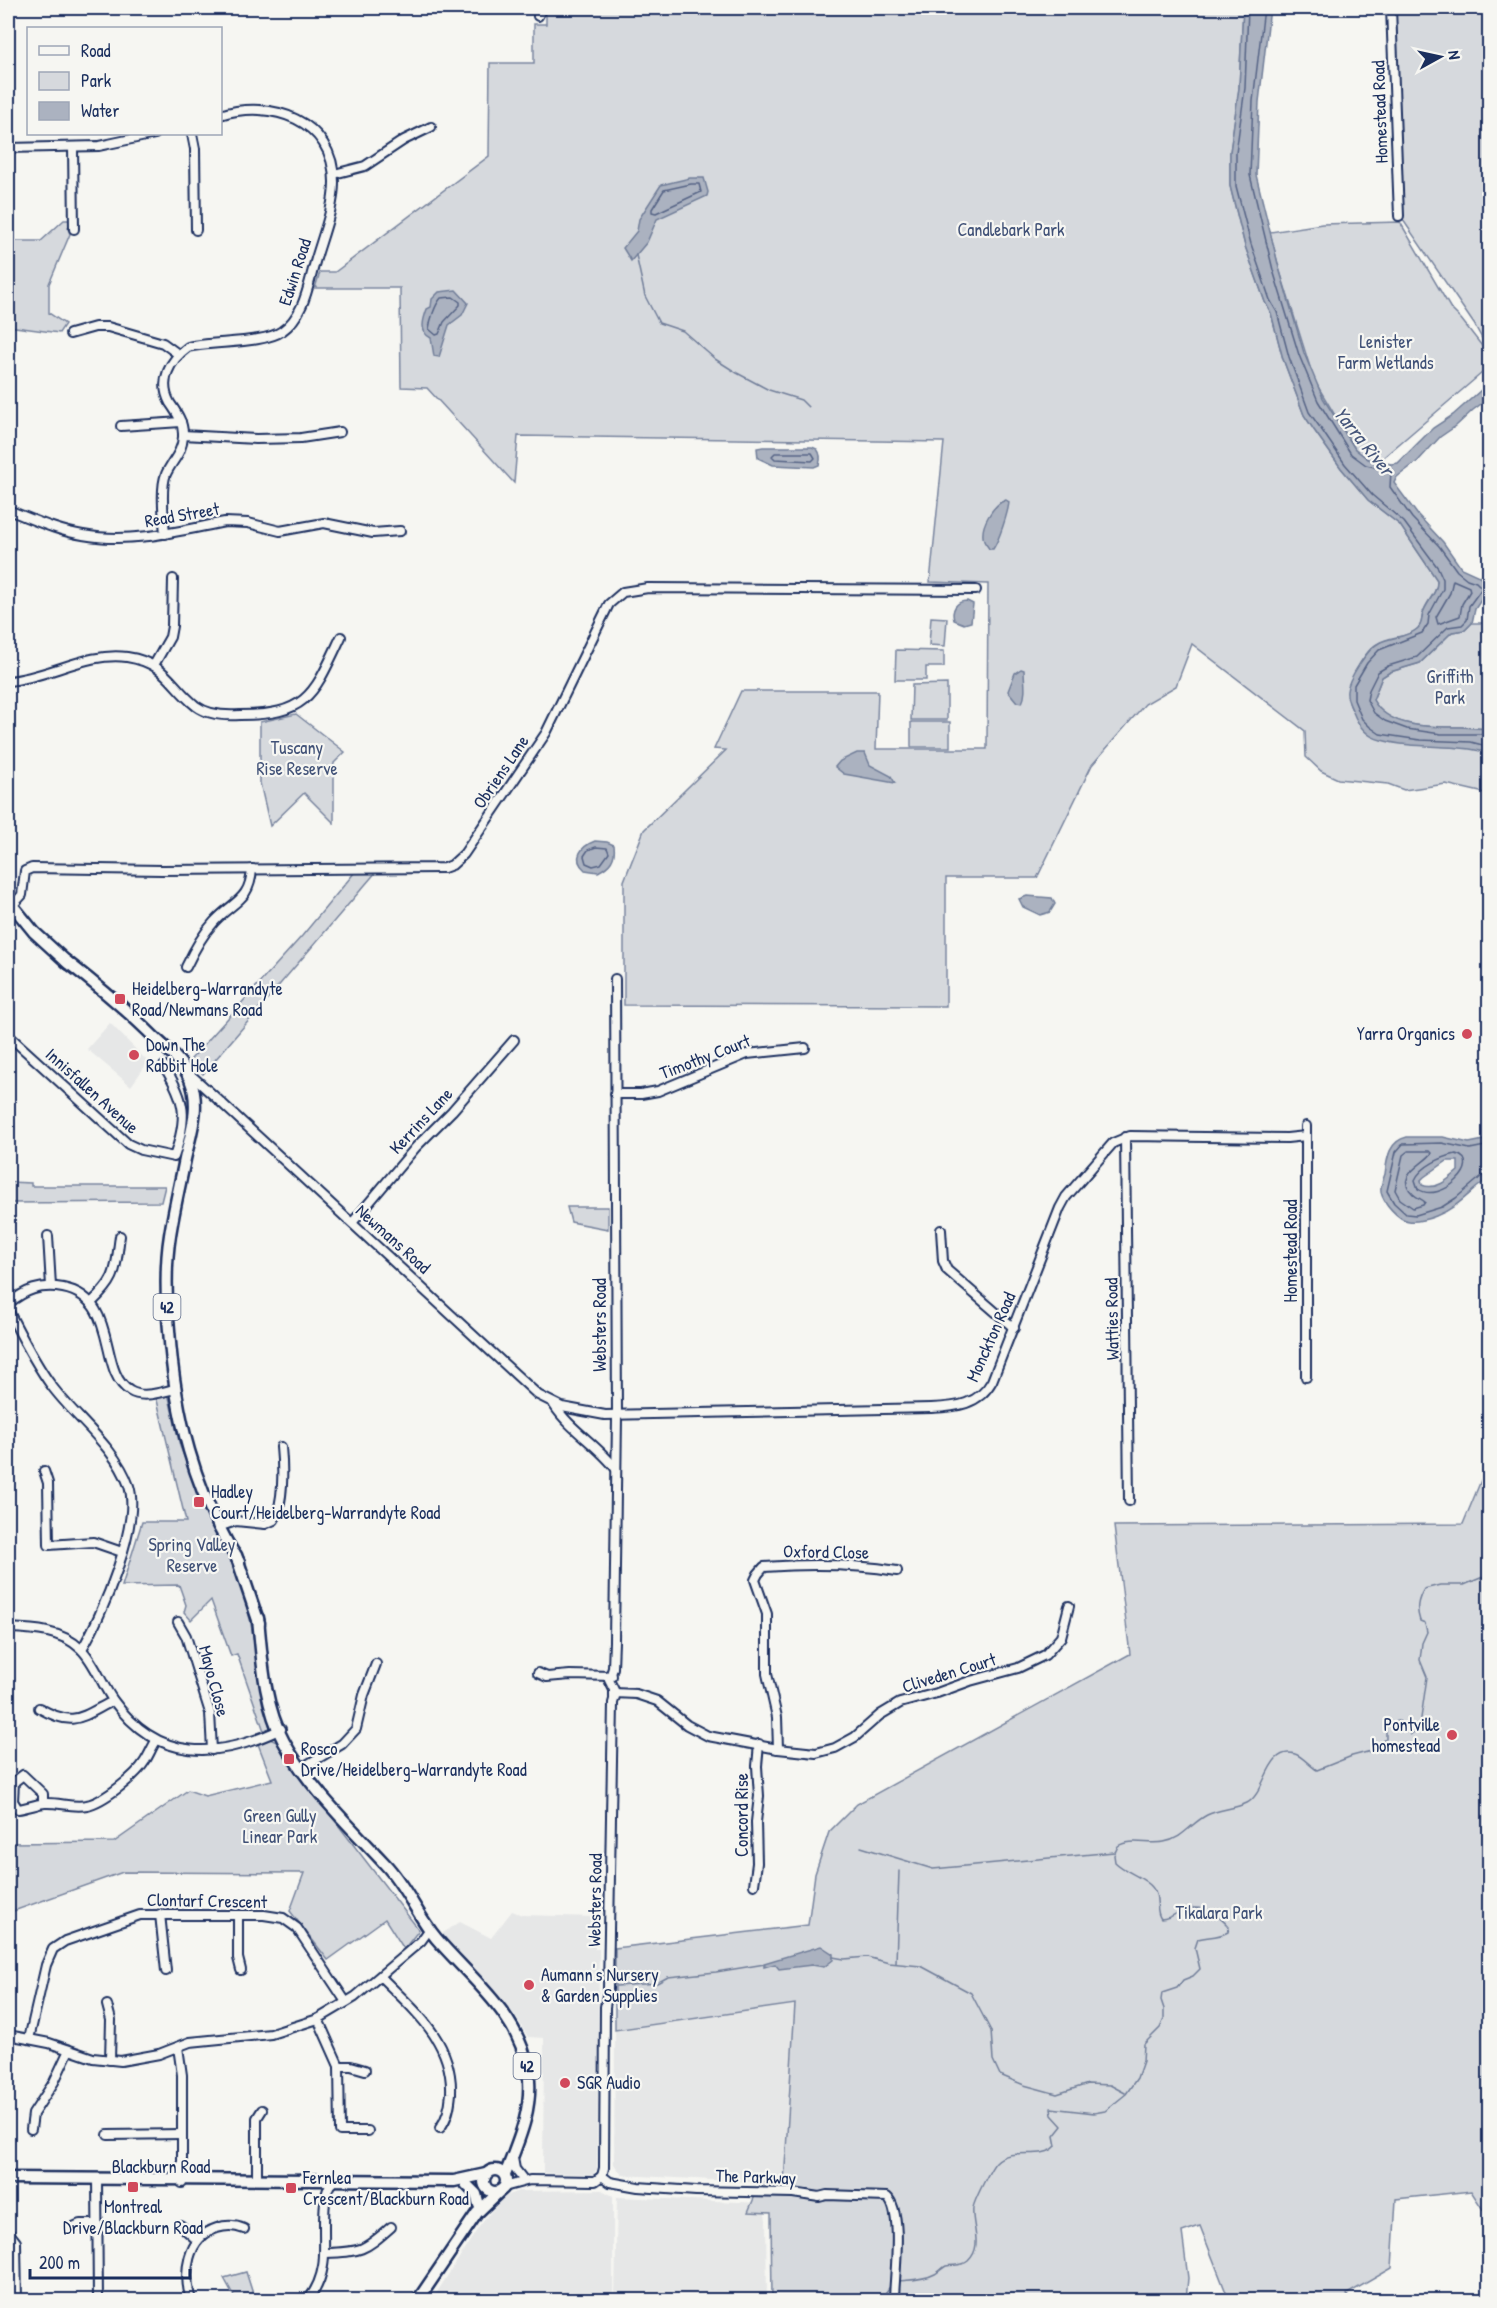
<svg xmlns="http://www.w3.org/2000/svg" width="1497" height="2308" font-family="'Patrick Hand',sans-serif">
<style>
.built{fill:#e6e7e7}
.green{fill:#d6d9dd;stroke:#78849e;stroke-width:1.5}
.water{fill:#abb2c0;stroke:#717e99;stroke-width:1.5;fill-rule:evenodd}
.lines{fill:none;stroke-linecap:round;stroke-linejoin:round}
.shore{stroke:#556385;stroke-width:1.5}
.stream{stroke:#717e99;stroke-width:1.5}
.minor-casing{stroke:#1b2f5e;stroke-width:12}
.major-casing{stroke:#1b2f5e;stroke-width:15}
.minor{stroke:#f6f6f2;stroke-width:8}
.major{stroke:#f6f6f2;stroke-width:10}
.poi-dot{fill:#d1495b;stroke:#f6f6f2;stroke-width:2}
.labels{text-anchor:middle;stroke-width:4.5;stroke-linejoin:round;paint-order:stroke}
.shield{fill:#f6f6f2;stroke:#5d6b8a;stroke-width:1.5}
.shield-label{font-size:16px;font-weight:bold;fill:#1b2f5e}
.street-label{font-size:18px;fill:#1b2f5e;stroke:#f6f6f2}
.park-label{font-size:18px;fill:#405177;stroke:#f6f6f2}
.poi-label{font-size:18px;fill:#1b2f5e;stroke:#f6f6f2;text-anchor:start}
.water-label{font-size:20px;font-style:italic;fill:#46567b;stroke:#f6f6f2}
</style>
<rect width="100%" height="100%" fill="#f6f6f2"/>
<filter id="ink" filterUnits="userSpaceOnUse"><feTurbulence type="fractalNoise" baseFrequency=".0167" numOctaves="2"/><feDisplacementMap in="SourceGraphic" scale="12" xChannelSelector="R" yChannelSelector="G"/><feConvolveMatrix kernelMatrix="1 2 1 2 8 2 1 2 1" color-interpolation-filters="sRGB"/></filter>
<g filter="url(#ink)">
<g class="built">
<path d="M110 1023 148 1062 131 1086 87 1049Z"/>
<path d="M512 1911 522 1915 596 1917 595 1949H599L597 2169 593 2174 543 2173 544 2038 528 2037 516 2017 498 1994 440 1935 460 1922 491 1938Z"/>
<path d="M795 2004 784 2184 622 2175 614 2164 615 2030Z"/>
<path d="M602 2190 613 2196V2300H432L479 2227 502 2198 518 2191Z"/>
<path d="M617 2197 763 2203 766 2220 767 2300H615Z"/>
</g>
<g class="green">
<path d="M546 8H1243L1239 88 1230 152V186L1245 246 1265 302 1271 313 1283 359 1304 415 1314 430 1341 468 1368 500 1400 525 1437 580C1438 593 1426 601 1423 613 1421 620 1423 625 1416 630 1405 638 1389 636 1377 644 1362 653 1342 691 1351 708L1397 743 1471 748 1489 753V794L1446 784 1404 790 1388 784 1338 779 1321 771 1306 757 1305 731 1192 644 1176 686 1145 704 1092 765 1037 878H946V1006L624 1005V881L644 830 726 750 714 749 741 691H878L876 749H987L988 584 930 582 944 442 518 436 514 483 427 388 401 387 400 288H315L320 272H335L489 156 490 63H534V24H546Z"/>
<path d="M1393 8H1489V351L1474 324 1403 220Z"/>
<path d="M64 220H70L68 229 70 234 49 284V313L65 324 59 333 8 326V241H41Z"/>
<path d="M1400 222 1451 309 1461 319 1489 355V367L1378 462 1368 459 1355 449 1314 380 1279 268 1270 232 1322 224Z"/>
<path d="M931 617 947 618 945 646 929 645Z"/>
<path d="M1472 623H1489V728C1480 730 1470 727 1461 727 1432 727 1389 729 1373 700L1382 677 1390 672 1420 663 1452 632 1465 630Z"/>
<path d="M896 650 944 651V667H926V680H895Z"/>
<path d="M947 684V720H911L912 685Z"/>
<path d="M296 714 345 752 334 763V823L304 793 270 826 260 783V722Z"/>
<rect x="911" y="722" width="39" height="25"/>
<path d="M377 871 203 1074 191 1059 302 936 355 872Z"/>
<path d="M8 1182 31 1183V1186H165L161 1202 8 1203Z"/>
<path d="M567 1207H608V1229L571 1222Z"/>
<path d="M168 1393 180 1446 206 1512 236 1568 250 1619 270 1728 264 1731 237 1654 231 1656 211 1600 191 1620 184 1612 186 1605 179 1585 122 1586 142 1522H186L156 1396Z"/>
<path d="M1489 1461V2219L1471 2191 1396 2199 1392 2268 1347 2294 1349 2300H1229L1200 2226 1182 2232 1188 2278 1186 2300H772L771 2213 748 2212 761 2182 784 2183 795 2004 615 2030V1948L808 1925 815 1874 829 1832 857 1804 1130 1654 1114 1526 1463 1524Z"/>
<path d="M270 1739 279 1743 295 1769 419 1930 404 1949 385 1919 328 1960 290 1911 304 1873 123 1872 8 1913V1843L114 1842 188 1790 205 1796 272 1780 258 1744Z"/>
<path d="M246 2272 255 2300H236L224 2278Z"/>
</g>
<g class="water">
<path d="M1243 8H1270L1259 102 1256 175 1279 268 1304 353 1323 398 1355 449 1368 459 1391 464 1398 463 1433 428 1453 415 1489 383V398L1473 410 1456 426 1440 437 1418 461 1397 477 1394 483 1417 514 1443 542 1461 568 1479 576 1489 588 1475 609 1472 623 1465 630 1452 632 1420 663 1390 672 1382 677 1373 700C1389 729 1432 727 1461 727 1470 727 1480 730 1489 728V753C1454 743 1417 750 1381 740 1367 737 1358 725 1353 712 1350 705 1346 699 1347 691 1348 679 1368 648 1379 643 1390 637 1407 638 1417 629 1423 624 1421 619 1423 613 1427 601 1438 593 1437 580L1400 525 1368 500 1341 468 1314 430 1304 415 1283 359 1271 313 1265 302 1245 246 1230 186V152L1239 88Z"/>
<path d="M690 178H704L708 192 707 196 657 219 647 242 631 261 623 248 637 231 639 219 661 185Z"/>
<path d="M456 290 468 303 462 315 449 325 439 357 434 356 431 338C419 332 423 320 427 309L431 307 432 299 439 292Z"/>
<path d="M763 447H812L817 449C821 454 821 459 819 465L814 467 773 465 758 458 757 448Z"/>
<path d="M1006 500 1009 502C1008 513 999 540 993 549H989C988 546 985 544 984 541 979 527 993 504 1006 500Z"/>
<path d="M967 601 973 604 971 622 964 624 954 620C951 610 956 601 967 601Z"/>
<path d="M1021 669 1024 670C1024 681 1027 693 1022 703L1017 702 1008 691 1015 673Z"/>
<path d="M857 753H865L870 765 891 776 895 783 844 774 835 767 840 761Z"/>
<path d="M595 841 607 842 614 845C616 859 610 866 598 872L585 870C571 858 582 846 595 841Z"/>
<path d="M1027 896 1052 898 1055 904 1050 912 1040 915 1023 907 1019 899Z"/>
<path d="M1407 1137H1443L1469 1143 1489 1139V1178C1471 1190 1458 1208 1436 1216 1429 1219 1417 1222 1409 1221 1398 1220 1383 1202 1381 1192 1380 1186 1383 1180 1385 1174 1387 1158 1389 1141 1407 1137ZM1447 1161H1458V1171C1449 1179 1436 1191 1422 1185L1421 1180 1424 1177Z"/>
<path d="M821 1946 833 1954V1960L824 1967 812 1965 779 1969 775 1964 764 1967V1963Z"/>
</g>
<g class="lines">
<g class="shore">
<path d="M1248 8 1245 88 1236 153V186L1251 244 1270 300 1277 312 1289 357 1309 412 1319 426 1345 464 1372 495 1404 522 1438 568 1443 579V589L1429 615 1428 624 1422 633 1379 650 1367 663 1354 685V700L1362 719 1370 727 1380 734 1420 740 1471 742 1490 747"/>
<path d="M1264 8 1253 101 1250 175 1273 270 1299 355 1318 401 1351 454 1366 465 1391 471 1390 487 1412 518 1439 546 1457 571 1467 579 1476 582 1482 588 1469 606 1467 620 1462 625 1448 627 1417 657 1388 666 1378 672 1369 690 1367 700 1374 713 1385 721 1407 729 1441 734H1490"/>
<path d="M691 184H699L701 192 656 213 652 212V209L664 190Z"/>
<path d="M453 297 460 302V305L444 322 439 334 436 335 429 329C430 320 435 305 441 298Z"/>
<path d="M775 453H812L815 458 812 461 775 459 772 456Z"/>
<path d="M1453 580 1469 587 1470 591 1462 604 1460 616 1438 624 1436 617 1450 593Z"/>
<path d="M596 847 607 848 609 853 601 864 593 866 586 863 584 856 588 850Z"/>
<path d="M1490 1145 1470 1149 1442 1143 1403 1144 1396 1152 1387 1191 1394 1203 1406 1214 1416 1215 1442 1207 1456 1198 1482 1176 1490 1174"/>
<path d="M1408 1151H1430L1432 1153C1425 1164 1393 1175 1413 1194 1417 1198 1422 1199 1425 1202L1423 1205 1413 1208 1400 1199 1395 1190 1403 1155Z"/>
<path d="M1456 1154C1485 1162 1441 1205 1418 1189L1415 1180C1421 1166 1442 1157 1456 1154Z"/>
</g>
<g class="stream">
<path d="M636 255 645 296 659 323 683 331 715 359 737 373 769 390 801 400 808 407"/>
<path d="M861 1847 933 1869 1114 1852"/>
<path d="M833 1957 844 1959 867 1957 889 1963 921 1966 971 1993 991 2031 993 2060 1000 2075 1024 2085 1057 2094 1088 2084 1110 2085 1125 2093"/>
<path d="M896 1963 899 1871"/>
<path d="M616 1986 657 1983 668 1977 716 1972 765 1964"/>
<path d="M899 2281C910 2280 924 2280 935 2274 939 2272 942 2268 946 2266 954 2264 961 2267 968 2261 984 2246 971 2225 973 2208 974 2201 991 2167 996 2162 1012 2146 1043 2161 1056 2146L1054 2136 1062 2126 1052 2115 1051 2108 1094 2113 1105 2111 1126 2094 1137 2078 1143 2061 1144 2044 1160 2028 1164 2019V2009L1161 2000 1162 1993 1177 1988 1183 1980 1193 1976 1200 1969 1195 1948 1198 1939C1208 1936 1217 1938 1228 1932L1229 1927C1217 1913 1202 1904 1183 1910 1174 1914 1172 1918 1161 1919 1154 1910 1161 1897 1152 1887 1144 1877 1126 1873 1115 1862L1114 1855 1118 1846C1130 1838 1150 1845 1164 1842 1183 1839 1191 1823 1207 1815 1219 1809 1234 1809 1247 1803 1266 1794 1267 1745 1295 1754 1302 1756 1310 1766 1317 1770L1352 1756 1371 1751 1386 1738V1724L1398 1721 1407 1725 1410 1735 1414 1732H1419L1427 1677 1420 1660 1422 1643 1427 1632 1425 1623 1420 1621C1416 1609 1417 1601 1424 1589L1440 1585H1464L1490 1574"/>
<path d="M880 2300 892 2284"/>
</g>
<g class="minor-casing">
<g id="minor">
<path d="M1391 8 1399 216"/>
<path d="M538 16 542 8"/>
<path d="M192 134 195 149 196 230"/>
<path d="M73 147 74 229"/>
<path d="M8 148 99 146 155 134"/>
<path d="M334 174 365 166 404 140 431 127"/>
<path d="M70 334 95 327H108L163 343 178 354"/>
<path d="M121 426 181 422"/>
<path d="M183 435 256 439 301 438 340 432"/>
<path d="M8 510C32 519 57 531 83 535 131 544 178 531 225 522L248 523 280 531 324 523 373 533 400 531"/>
<path d="M165 534C164 519 160 488 166 474 172 461 182 453 183 437 184 423 177 413 170 403 158 381 170 360 188 347 212 341 264 344 282 331 304 316 308 286 315 262 322 237 334 209 334 182 334 120 271 99 220 115"/>
<path d="M154 665 170 637 172 626 173 579"/>
<path d="M8 681C47 678 89 651 127 657 166 663 170 685 196 706 208 715 225 716 240 715 308 715 314 694 341 637"/>
<path d="M12 906 22 895 25 871 32 868 162 870 444 868 452 865 464 854 546 733 609 604 623 592 648 588 976 590"/>
<path d="M186 967C194 950 202 935 214 922 233 901 250 901 252 869"/>
<path d="M8 1035 128 1144 141 1150 174 1157C188 1117 186 1101 164 1066"/>
<path d="M187 1076 193 1077 213 1095 538 1395 562 1407 605 1415 931 1408C956 1407 979 1405 992 1381L1060 1208 1066 1197 1113 1143 1130 1136 1287 1138 1306 1136"/>
<path d="M615 1094H641L658 1091 747 1054 805 1048"/>
<path d="M1125 1137 1129 1501"/>
<path d="M352 1223 416 1147 452 1111 514 1040"/>
<path d="M941 1230 943 1261 947 1270 1014 1328"/>
<path d="M48 1236 51 1286"/>
<path d="M91 1303C118 1278 115 1271 120 1236"/>
<path d="M8 1304C25 1290 40 1284 63 1288 120 1299 97 1372 130 1391 143 1399 161 1392 175 1389"/>
<path d="M8 1310C21 1335 34 1362 51 1385 75 1418 115 1446 129 1486 141 1523 102 1616 82 1649"/>
<path d="M1306 1377V1126"/>
<path d="M554 1405C570 1430 598 1445 616 1469"/>
<path d="M44 1471 48 1483 49 1545 93 1542 122 1552"/>
<path d="M218 1527 236 1521 265 1524 274 1520C284 1503 283 1467 281 1447"/>
<path d="M178 1622 186 1636 210 1713 212 1750"/>
<path d="M8 1628C33 1629 62 1630 81 1649 94 1661 102 1685 113 1700 158 1763 218 1759 281 1729"/>
<path d="M538 1673 547 1677 570 1675 612 1676"/>
<path d="M614 1693 636 1694 657 1701 687 1725 708 1736 778 1749 816 1753 835 1748 855 1737 880 1715 900 1703 937 1693 970 1681 1018 1668 1045 1655 1061 1637 1069 1606"/>
<path d="M614 1697V1690L609 1680 613 1668 614 1641 617 1417 615 979"/>
<path d="M39 1708C74 1728 81 1717 113 1701"/>
<path d="M778 1749 777 1717 767 1674V1614L755 1580 758 1574 764 1567C808 1564 854 1564 897 1571"/>
<path d="M300 1769 342 1744 356 1729 364 1695 376 1664"/>
<path d="M43 1802V1794L23 1775 14 1782 13 1801 18 1809C26 1808 41 1803 45 1803 59 1802 72 1808 87 1805 103 1802 136 1776 145 1761 149 1755 152 1747 156 1741"/>
<path d="M754 1885 757 1863 756 1822 759 1796 757 1766 759 1744"/>
<path d="M160 1914 166 1971"/>
<path d="M238 1915V1958L241 1970"/>
<path d="M381 1977C414 2010 453 2041 451 2093 450 2106 448 2118 440 2128"/>
<path d="M107 2005 111 2020 110 2060"/>
<path d="M318 2019 339 2066 340 2131H368"/>
<path d="M8 2035 49 2043 93 2058 121 2061 159 2054 190 2042 271 2034 318 2019 355 1997 421 1941 429 1930"/>
<path d="M29 2039 46 1965 53 1949 65 1941 140 1915H264L283 1918 297 1928 346 2002"/>
<path d="M178 2047 182 2075V2183"/>
<path d="M339 2066H351L365 2070"/>
<path d="M31 2129 33 2114 54 2082 69 2050"/>
<path d="M108 2135 182 2134"/>
<path d="M513 2158 515 2169 522 2178"/>
<path d="M602 2176 604 2168 605 2007 608 1989 613 1703 616 1693"/>
<path d="M602 2176 610 2182 638 2187 696 2191 793 2193 819 2197 827 2195 887 2197C904 2212 894 2278 894 2300"/>
<path d="M97 2178 98 2300"/>
<path d="M257 2178V2118L262 2110"/>
<path d="M504 2187 530 2180 595 2181 602 2176"/>
<path d="M180 2225 197 2240"/>
<path d="M69 2229 80 2224H97"/>
<path d="M9 2233 16 2242 17 2300"/>
<path d="M325 2253C361 2252 364 2251 391 2227"/>
<path d="M191 2300C183 2274 186 2238 217 2228 226 2225 235 2225 244 2229"/>
<path d="M308 2300C316 2290 321 2279 323 2266 327 2247 318 2190 334 2181"/>
</g>
</g>
<g class="major-casing">
<g id="major">
<path d="M8 900 34 932 69 964"/>
<path d="M66 961C97 985 127 1010 155 1038 168 1050 183 1062 190 1079 201 1106 191 1132 185 1159 180 1184 174 1209 170 1235 165 1266 166 1298 169 1330 175 1414 193 1490 239 1562"/>
<path d="M236 1555 259 1623"/>
<path d="M258 1618C262 1659 264 1705 284 1742 310 1789 349 1825 385 1864 406 1886 417 1915 436 1938 471 1979 519 2014 528 2070 534 2108 518 2142 505 2175"/>
<circle cx="495" cy="2181" r="11"/>
<path d="M8 2178 454 2181 486 2174"/>
<path d="M466 2184 476 2194 479 2205"/>
<path d="M418 2300 477 2213 501 2190"/>
</g>
</g>
<use href="#minor" class="minor"/>
<use href="#major" class="major"/>
</g>
</g>
<g class="poi-dot">
<rect x="114" y="993" width="12" height="12" rx="3"/>
<circle cx="1467" cy="1034" r="6"/>
<circle cx="134" cy="1055" r="6"/>
<rect x="193" y="1496" width="12" height="12" rx="3"/>
<circle cx="1452" cy="1735" r="6"/>
<rect x="283" y="1753" width="12" height="12" rx="3"/>
<circle cx="529" cy="1985" r="6"/>
<circle cx="565" cy="2083" r="6"/>
<rect x="127" y="2181" width="12" height="12" rx="3"/>
<rect x="285" y="2182" width="12" height="12" rx="3"/>
</g>
<g class="labels">
<g class="shield">
<rect x="153.5" y="1294" width="27" height="26" rx="4.5"/>
<rect x="513.5" y="2053" width="27" height="26" rx="4.5"/>
</g>
<g class="shield-label">
<text x="167" y="1313">42</text>
<text x="527" y="2072">42</text>
</g>
<g class="street-label">
<text transform="translate(1380 112) rotate(-92)" y="6">Homestead Road</text>
<text transform="translate(295 272) rotate(-72)" y="6">Edwin Road</text>
<text transform="translate(182 515) rotate(-10)" y="6">Read Street</text>
<text transform="translate(501 772) rotate(-56)" y="6">Obriens Lane</text>
<text transform="translate(705 1057) rotate(-21)" y="6">Timothy Court</text>
<text transform="translate(92 1091) rotate(42)" y="6">Innisfallen Avenue</text>
<text transform="translate(421 1121) rotate(-47)" y="6">Kerrins Lane</text>
<text transform="translate(393 1239) rotate(42)" y="6">Newmans Road</text>
<text transform="translate(1291 1251) rotate(-90)" y="6">Homestead Road</text>
<text transform="translate(1112 1319) rotate(-91)" y="6">Watties Road</text>
<text transform="translate(600 1325) rotate(-90)" y="6">Websters Road</text>
<text transform="translate(991 1337) rotate(-66)" y="6">Monckton Road</text>
<text transform="translate(826 1552) rotate(1)" y="6">Oxford Close</text>
<text transform="translate(949 1673) rotate(-17)" y="6">Cliveden Court</text>
<text transform="translate(214 1681) rotate(75)" y="6">Mayo Close</text>
<text transform="translate(742 1815) rotate(-90)" y="6">Concord Rise</text>
<text transform="translate(595 1900) rotate(-89)" y="6">Websters Road</text>
<text transform="translate(207 1901) rotate(1)" y="6">Clontarf Crescent</text>
<text x="161" y="2173">Blackburn Road</text>
<text transform="translate(756 2177) rotate(2)" y="6">The Parkway</text>
</g>
<g class="park-label">
<text x="1011" y="236">Candlebark Park</text>
<text x="1386" y="348">Lenister<tspan x="1386" dy="21">Farm Wetlands</tspan></text>
<text x="1450" y="683">Griffith<tspan x="1450" dy="21">Park</tspan></text>
<text x="297" y="754">Tuscany<tspan x="297" dy="21">Rise Reserve</tspan></text>
<text x="192" y="1551">Spring Valley<tspan x="192" dy="21">Reserve</tspan></text>
<text x="280" y="1822">Green Gully<tspan x="280" dy="21">Linear Park</tspan></text>
<text x="1219" y="1919">Tikalara Park</text>
</g>
<g class="poi-label">
<text x="132" y="995">Heidelberg-Warrandyte<tspan x="132" dy="21">Road/Newmans Road</tspan></text>
<text x="1455" y="1040" text-anchor="end">Yarra Organics</text>
<text x="146" y="1051">Down The<tspan x="146" dy="21">Rabbit Hole</tspan></text>
<text x="211" y="1498">Hadley<tspan x="211" dy="21">Court/Heidelberg-Warrandyte Road</tspan></text>
<text x="1440" y="1731" text-anchor="end">Pontville<tspan x="1440" dy="21">homestead</tspan></text>
<text x="301" y="1755">Rosco<tspan x="301" dy="21">Drive/Heidelberg-Warrandyte Road</tspan></text>
<text x="541" y="1981">Aumann's Nursery<tspan x="541" dy="21">&amp; Garden Supplies</tspan></text>
<text x="577" y="2089">SGR Audio</text>
<text x="303" y="2184">Fernlea<tspan x="303" dy="21">Crescent/Blackburn Road</tspan></text>
<text x="133" y="2213" text-anchor="middle">Montreal<tspan x="133" dy="21">Drive/Blackburn Road</tspan></text>
</g>
<g class="water-label">
<text transform="translate(1364 441) rotate(51)" y="7">Yarra River</text>
</g>
</g>
<rect width="1497" height="2308" fill="none" stroke="#f6f6f2" stroke-width="30"/>
<rect x="15" y="15" width="1467" height="2278" fill="none" stroke="#1b2f5e" stroke-width="2" filter="url(#ink)"/>
<rect x="27" y="27" width="195" height="108" fill="#f6f6f2" stroke="#9ea6b7" stroke-width="1.5"/>
<rect x="39" y="46" width="30" height="9" fill="#f6f6f2" stroke="#9ea6b7" stroke-width="1.5"/>
<text x="81" y="57" font-size="18" fill="#1b2f5e">Road</text>
<rect x="39" y="72" width="30" height="18" fill="#d6d9dd" stroke="#9ea6b7" stroke-width="1.5"/>
<text x="81" y="87" font-size="18" fill="#1b2f5e">Park</text>
<rect x="39" y="102" width="30" height="18" fill="#abb2c0" stroke="#9ea6b7" stroke-width="1.5"/>
<text x="81" y="117" font-size="18" fill="#1b2f5e">Water</text>
<g transform="translate(1440 57) rotate(82)" stroke="#f6f6f2" stroke-width="4.5" paint-order="stroke">
<path d="M0-4.5L10 22L0 15L-10 22Z" fill="#1b2f5e"/>
<text y="-9" font-size="16" font-weight="bold" text-anchor="middle" fill="#1b2f5e">N</text>
</g>
<path d="M30 2269v9h160v-9" fill="none" stroke="#1b2f5e" stroke-width="3"/>
<text x="39" y="2269" font-size="18" fill="#1b2f5e" stroke="#f6f6f2" stroke-width="4.5" paint-order="stroke">200 m</text>
</svg>
